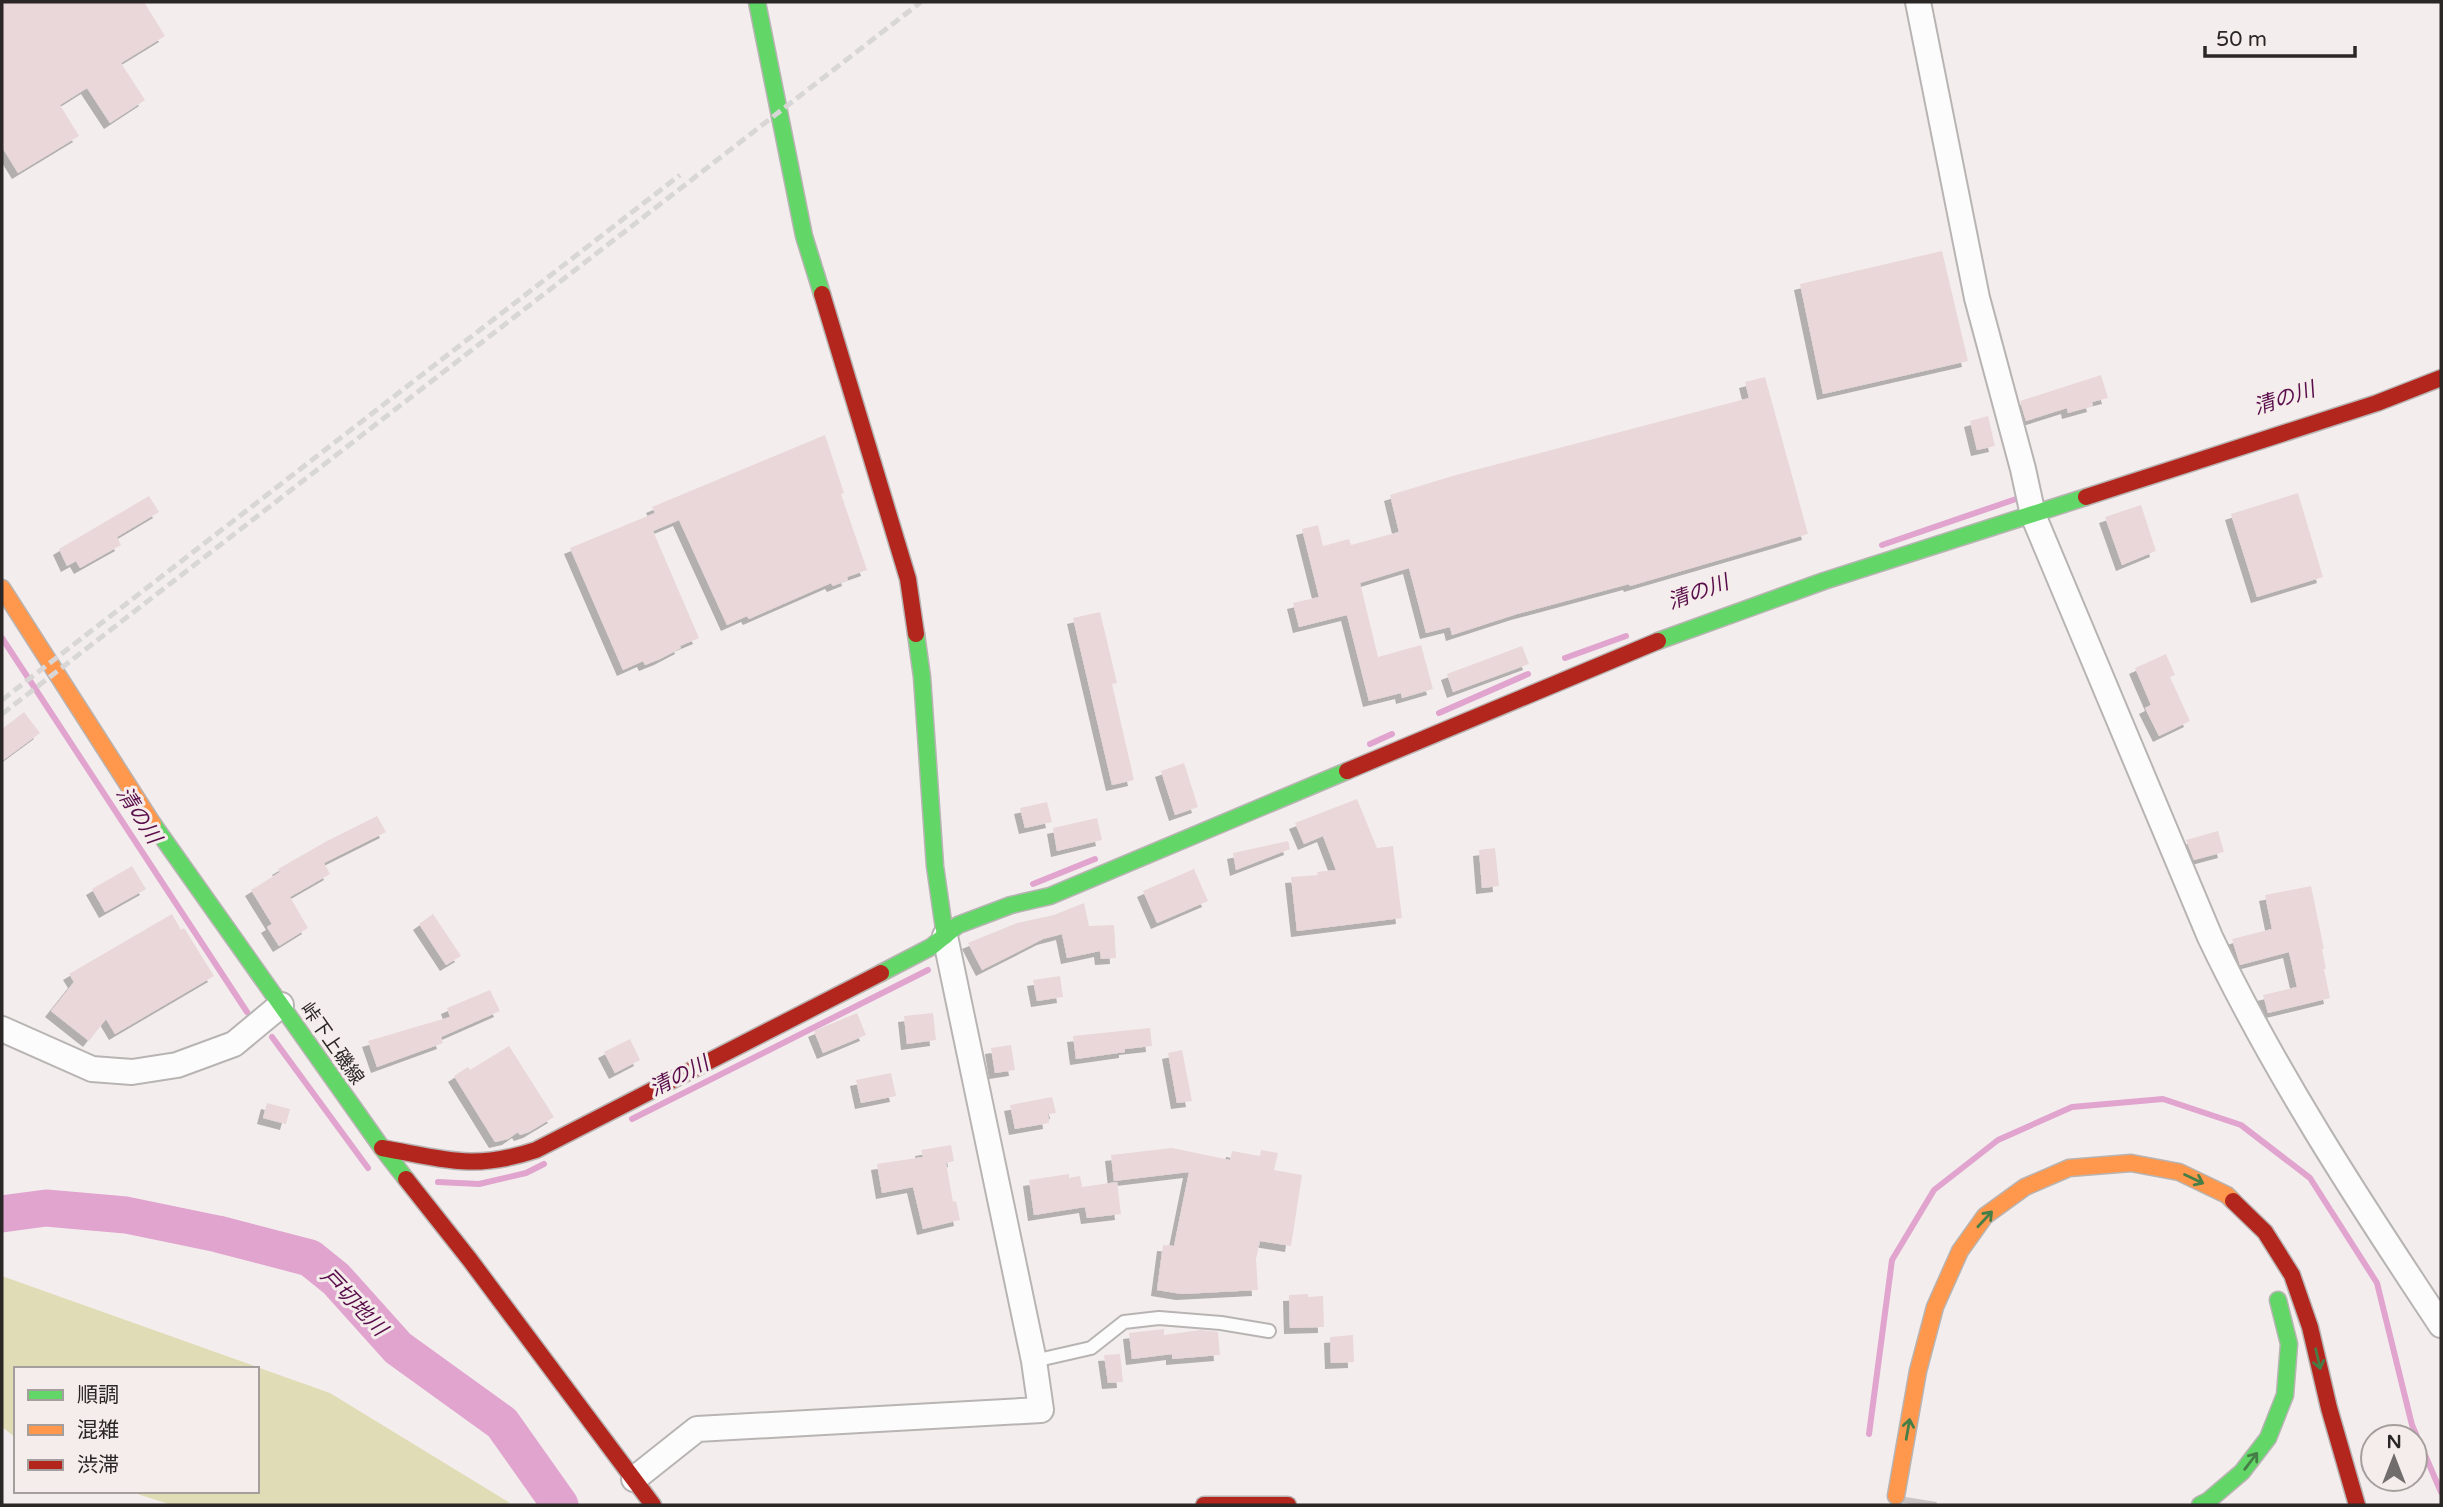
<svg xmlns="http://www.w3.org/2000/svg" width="2443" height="1507" font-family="'Varela Round','Noto Sans JP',sans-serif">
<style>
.green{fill:#e0dcb5}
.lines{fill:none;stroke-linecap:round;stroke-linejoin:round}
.stream{stroke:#e0a4cf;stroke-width:6}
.river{stroke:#e0a4cf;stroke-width:37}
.building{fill:#ead7d9;filter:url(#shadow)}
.highway-tunnel{stroke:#cbc6c5;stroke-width:38;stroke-dasharray:38 19;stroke-linecap:butt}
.lane-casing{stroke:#b8b4b3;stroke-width:16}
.street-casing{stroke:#b8b4b3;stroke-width:28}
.fast-casing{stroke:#b8b4b3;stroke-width:19}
.slow-casing{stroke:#b8b4b3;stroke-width:19}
.jam-casing{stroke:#b8b4b3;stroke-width:19}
.lane{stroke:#fdfcfc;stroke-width:12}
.street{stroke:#fdfcfc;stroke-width:24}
.fast{stroke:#63d668;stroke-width:16}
.slow{stroke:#ff974d;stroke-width:16}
.jam{stroke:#b3261e;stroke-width:16}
.rail{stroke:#d8d6d6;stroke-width:5;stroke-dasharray:10 5;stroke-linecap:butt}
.oneway{stroke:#467e47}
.labels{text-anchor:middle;stroke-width:6;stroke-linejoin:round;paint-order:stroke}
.street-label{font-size:19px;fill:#2a2726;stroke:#f5edeb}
.water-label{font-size:21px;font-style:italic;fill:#590e4b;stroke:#f5edeb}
</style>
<defs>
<filter id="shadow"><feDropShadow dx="-6" dy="6" stdDeviation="0" flood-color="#0004"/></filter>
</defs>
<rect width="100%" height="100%" fill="#f3eeed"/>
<path class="green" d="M2 1276 330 1393 510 1503 503 1505H172L128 1491H257V1369H16V1438L2 1427Z"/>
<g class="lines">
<g class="stream">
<path d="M1882 545 2016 499"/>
<path d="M2 638 247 1012"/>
<path d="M1565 658 1626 636"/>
<path d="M1439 713 1528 674"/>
<path d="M1370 744 1392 734"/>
<path d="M1033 884 1095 859"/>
<path d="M272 1037 368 1168"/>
<path d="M632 1119 928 970"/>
<path d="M438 1182 479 1184 526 1173 544 1164"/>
<path d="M1869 1434 1892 1260 1934 1190 1998 1140 2072 1107 2163 1099 2241 1125 2310 1178 2377 1283 2412 1425 2441 1492"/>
</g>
<path class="river" d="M2 1214 46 1208 126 1215 218 1234 310 1258 336 1279 398 1348 502 1423 560 1505"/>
</g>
<g class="building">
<path d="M2 2H144L165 36 121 63 145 100 110 123 87 88 60 105 79 136 18 173 2 147Z"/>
<path d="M1942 251 1968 361 1823 394 1800 284Z"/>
<path d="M2101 375 2108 398 2092 402 2093 406 2068 413 2067 408 2026 421 2020 401Z"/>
<path d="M1765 377 1808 534 1630 586 1629 584 1517 614 1452 635 1450 627 1426 633 1409 568 1360 583 1378 657 1421 645 1433 689 1402 698 1401 693 1369 701 1347 615 1299 627 1293 603 1319 597 1302 529 1318 525 1323 546 1349 539 1351 545 1399 532 1390 495 1456 475 1749 398 1745 382Z"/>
<path d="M1988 416 1995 446 1977 450 1970 421Z"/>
<path d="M825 435 844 493 841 494 867 570 847 577 848 580 833 586 831 583 749 619 747 616 727 625 679 520 653 531 699 638 680 646 681 648 660 659 645 665 643 661 623 670 570 548 655 513 652 507Z"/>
<path d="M2298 493 2323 577 2257 597 2231 514Z"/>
<path d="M149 496 159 512 117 537 121 545 80 568 76 561 67 566 59 549Z"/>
<path d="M2141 505 2156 551 2122 565 2105 517Z"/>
<path d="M1100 612 1117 683 1112 684 1134 780 1112 785 1073 618Z"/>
<path d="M1522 646 1529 664 1453 692 1447 674Z"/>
<path d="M2166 654 2175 675 2170 677 2190 721 2159 736 2145 708 2151 705 2135 668Z"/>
<path d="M24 712 40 733 2 761V729Z"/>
<path d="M1184 763 1198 807 1175 815 1161 771Z"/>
<path d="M1357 799 1377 848 1393 846 1402 918 1297 931 1291 877 1318 875 1317 872 1336 870 1323 836 1304 844 1295 823Z"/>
<path d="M1047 802 1052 822 1025 828 1020 808Z"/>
<path d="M377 816 386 832 324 863 330 874 290 897 308 928 279 946 267 927 272 924 251 890 280 872 278 869 327 841Z"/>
<path d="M1097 818 1102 840 1057 851 1053 828Z"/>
<path d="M2218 831 2224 852 2194 860 2186 840Z"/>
<path d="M1288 841 1290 849 1236 870 1233 853Z"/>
<path d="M1495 848 1499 886 1482 888 1479 850Z"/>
<path d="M132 866 146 889 105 912 92 889Z"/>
<path d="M1194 869 1201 885 1198 886 1201 885 1208 901 1157 923 1143 891Z"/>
<path d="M2311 886 2324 949H2322L2326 969H2324L2330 998 2268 1013 2263 995 2297 987 2289 952 2240 965 2232 939 2272 929 2265 895Z"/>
<path d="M1084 903 1089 926 1114 925 1116 958 1101 959 1100 951 1067 958 1062 934 1043 939 982 970 968 943 1017 923 1054 915Z"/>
<path d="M172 914 181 930 184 928 214 976 115 1034 106 1019 89 1041 51 1011 74 982 69 974Z"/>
<path d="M433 914 461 956 446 965 419 924Z"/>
<path d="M1060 976 1063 997 1037 1001 1033 980Z"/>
<path d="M490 990 500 1011 441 1037 443 1043 377 1067 368 1041 450 1017 447 1008Z"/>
<path d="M857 1013 866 1035 823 1053 814 1031Z"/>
<path d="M933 1013 936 1040 907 1044 904 1016Z"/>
<path d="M1150 1028 1152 1046 1125 1049V1052L1076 1059 1073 1036Z"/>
<path d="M630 1039 640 1060 615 1073 604 1052Z"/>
<path d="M1011 1045 1015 1070 995 1073 991 1048Z"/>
<path d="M509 1046 554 1117 529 1132 520 1135 518 1132 508 1139 495 1142 454 1076 468 1067 470 1070Z"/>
<path d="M1182 1050 1192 1101 1177 1103 1168 1053Z"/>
<path d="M891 1073 896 1096 861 1103 856 1080Z"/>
<path d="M1052 1097 1056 1113 1048 1114 1049 1123 1015 1129 1010 1105Z"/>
<path d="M267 1103 290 1109 286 1124 263 1118Z"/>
<path d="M951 1145 954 1161 946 1163 953 1202 956 1201 960 1220 923 1229 913 1187 882 1193 877 1164 923 1157 921 1150Z"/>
<path d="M1172 1148 1230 1160 1232 1151 1260 1156 1261 1150 1278 1153 1274 1170 1302 1175 1291 1246 1260 1241 1256 1259 1258 1290 1182 1294 1157 1290 1163 1245 1174 1246 1189 1172 1114 1181 1111 1155Z"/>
<path d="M1069 1174V1178L1080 1176 1082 1187 1117 1182 1121 1214 1087 1218 1085 1207 1034 1215 1029 1180Z"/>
<path d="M1308 1294V1297L1323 1296 1324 1327 1290 1328 1289 1295Z"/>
<path d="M1164 1329V1335L1200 1330 1218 1332 1220 1355 1172 1359V1354L1132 1359 1129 1333Z"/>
<path d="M1353 1335 1354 1362 1331 1363 1330 1337Z"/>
<path d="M1120 1354 1123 1382 1108 1383 1104 1355Z"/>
</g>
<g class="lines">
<path class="highway-tunnel" d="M1917 1505 1918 1499"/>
<g class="lane-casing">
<path id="lane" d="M1034 1361 1091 1348 1124 1322 1159 1318 1221 1323 1269 1331"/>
</g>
<g class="street-casing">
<g id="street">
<path d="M1918 2 1977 298 2023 469 2033 515 2210 937C2275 1073 2358 1200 2441 1325"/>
<path d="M2 1029 92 1069 132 1072 177 1065 234 1044 281 1005"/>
<path d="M634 1479 697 1429 1041 1410 1034 1361 945 936"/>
</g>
</g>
<g class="fast-casing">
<g id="fast">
<path d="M757 2 804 236 822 294"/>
<path d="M916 634 922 677 935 866 945 936"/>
<path d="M1658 641 1824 581 2086 497"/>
<path d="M153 824 382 1148 406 1179"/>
<path d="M881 973 931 947 958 925 1011 905 1050 896 1347 771"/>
<path d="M2200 1505 2208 1501 2242 1472 2268 1438 2285 1395 2289 1344 2278 1300"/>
</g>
</g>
<g class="slow-casing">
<g id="slow">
<path d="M2 588 153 824"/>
<path d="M1896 1496 1918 1371 1935 1307 1960 1251 1985 1216 2025 1187 2069 1168 2131 1163 2179 1172 2227 1195 2233 1201"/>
</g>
</g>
<g class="jam-casing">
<g id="jam">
<path d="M822 294 908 579 916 634"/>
<path d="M2086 497 2377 403 2441 378"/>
<path d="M1347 771 1658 641"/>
<path d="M382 1148C444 1159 473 1171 536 1150L881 973"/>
<path d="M406 1179 470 1260 653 1505"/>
<path d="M2233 1201 2265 1232 2292 1275 2310 1327 2329 1408 2357 1505"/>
<path d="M1204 1505H1288"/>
</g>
</g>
<use href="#lane" class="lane"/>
<use href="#street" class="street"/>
<use href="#fast" class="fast"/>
<use href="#slow" class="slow"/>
<use href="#jam" class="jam"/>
<g class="rail">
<path d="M2 700 680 175"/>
<path d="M2 714 921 2"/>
</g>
</g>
<defs><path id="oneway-shaft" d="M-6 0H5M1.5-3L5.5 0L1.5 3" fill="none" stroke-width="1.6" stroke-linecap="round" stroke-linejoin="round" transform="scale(1.75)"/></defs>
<g class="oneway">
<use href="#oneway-shaft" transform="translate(2194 1179) rotate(25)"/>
<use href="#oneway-shaft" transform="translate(1985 1219) rotate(-47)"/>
<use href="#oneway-shaft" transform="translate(2318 1359) rotate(77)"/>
<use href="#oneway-shaft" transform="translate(1908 1429) rotate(-80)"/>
<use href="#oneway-shaft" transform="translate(2251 1461) rotate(-53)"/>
</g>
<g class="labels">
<g class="street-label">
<text transform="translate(333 1043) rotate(55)" y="7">峠下上磯線</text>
</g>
<g class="water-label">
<text transform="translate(2284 398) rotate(-18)" y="7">清の川</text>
<text transform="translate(1698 592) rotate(-20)" y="7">清の川</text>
<text transform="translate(139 815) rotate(57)" y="7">清の川</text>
<text transform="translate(679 1076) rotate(-27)" y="7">清の川</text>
<text transform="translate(354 1302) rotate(46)" y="7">戸切地川</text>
</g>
</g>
<rect width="2443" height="1507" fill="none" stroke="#2a2726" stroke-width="7"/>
<rect x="14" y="1367" width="245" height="126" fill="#f5edeb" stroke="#a49e9c" stroke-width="2"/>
<rect x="28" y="1390" width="35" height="10" fill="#63d668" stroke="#a49e9c" stroke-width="2"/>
<text x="77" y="1402" font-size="21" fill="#2a2726">順調</text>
<rect x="28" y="1425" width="35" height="10" fill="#ff974d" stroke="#a49e9c" stroke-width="2"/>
<text x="77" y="1437" font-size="21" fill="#2a2726">混雑</text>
<rect x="28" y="1460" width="35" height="10" fill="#b3261e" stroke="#a49e9c" stroke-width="2"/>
<text x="77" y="1472" font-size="21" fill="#2a2726">渋滞</text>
<g transform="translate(2394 1458)"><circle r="33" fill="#f5edeb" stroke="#a49e9c" stroke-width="2"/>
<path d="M0-5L12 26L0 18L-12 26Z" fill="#706d6c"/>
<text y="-10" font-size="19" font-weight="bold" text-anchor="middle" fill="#2a2726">N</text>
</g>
<path d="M2205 46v10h150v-10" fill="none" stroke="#2a2726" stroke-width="3.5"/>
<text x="2216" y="46" font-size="21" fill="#2a2726" stroke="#f5edeb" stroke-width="5" paint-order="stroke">50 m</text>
</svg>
